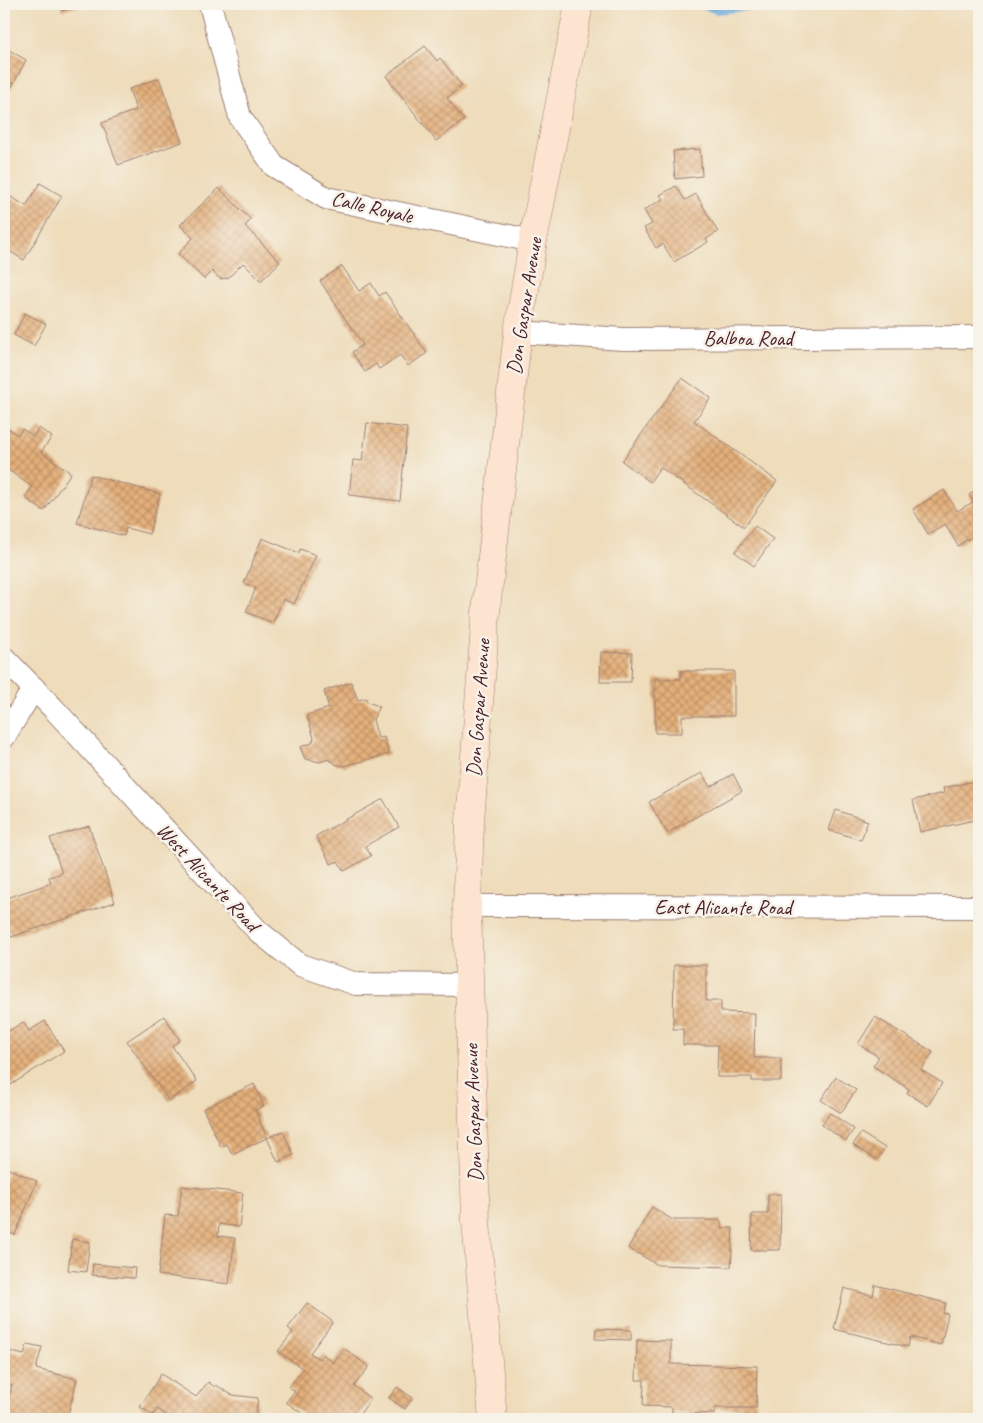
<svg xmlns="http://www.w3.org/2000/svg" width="983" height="1423" font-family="Caveat,sans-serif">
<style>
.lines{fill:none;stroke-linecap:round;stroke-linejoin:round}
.stream{stroke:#6ba7dc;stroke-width:8}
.building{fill:url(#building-cross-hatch)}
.street-casing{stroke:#9c7e72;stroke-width:24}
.secondary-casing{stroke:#9c7e72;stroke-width:29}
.street{stroke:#fff;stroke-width:22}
.secondary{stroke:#fde4d0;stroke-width:28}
.labels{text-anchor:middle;stroke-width:5;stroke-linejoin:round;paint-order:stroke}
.street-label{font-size:21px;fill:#4a1f2b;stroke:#f7f3e8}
</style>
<defs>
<pattern id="building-cross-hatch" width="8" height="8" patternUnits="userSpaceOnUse" patternTransform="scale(1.25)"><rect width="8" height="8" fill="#e4b07b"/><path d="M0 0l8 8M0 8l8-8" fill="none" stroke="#bb8f65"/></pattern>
</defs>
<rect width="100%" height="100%" fill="#f7f3e8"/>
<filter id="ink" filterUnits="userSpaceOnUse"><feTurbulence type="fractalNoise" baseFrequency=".02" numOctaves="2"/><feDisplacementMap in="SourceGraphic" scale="10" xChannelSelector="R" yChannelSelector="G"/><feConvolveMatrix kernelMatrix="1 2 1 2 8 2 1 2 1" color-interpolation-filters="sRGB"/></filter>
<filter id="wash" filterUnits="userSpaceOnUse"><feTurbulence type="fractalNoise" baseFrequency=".0096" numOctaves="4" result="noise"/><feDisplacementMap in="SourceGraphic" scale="20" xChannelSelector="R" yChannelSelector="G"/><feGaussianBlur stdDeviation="1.12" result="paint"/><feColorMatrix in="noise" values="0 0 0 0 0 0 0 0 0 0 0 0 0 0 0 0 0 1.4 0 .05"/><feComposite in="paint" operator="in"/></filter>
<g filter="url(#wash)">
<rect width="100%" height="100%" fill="#eedcba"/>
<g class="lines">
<path class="stream" d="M702 4 717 10 774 4"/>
</g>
<g id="blocks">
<g class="building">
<path d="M60 4H88L62 11Z"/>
<path d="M425 46 437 61 440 58 462 86 447 98 464 120 436 141 386 76Z"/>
<path d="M4 47 26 60 8 94 4 92Z"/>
<path d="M159 78 182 142 118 165 102 123 136 110 129 89Z"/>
<path d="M700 149 702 176 675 179 673 151Z"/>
<path d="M40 183 62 196 24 260 4 248V198L6 194 26 206Z"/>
<path d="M676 186 685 200 696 194 718 232 706 239 708 242 674 262 663 244 656 248 644 228 652 224 644 210 663 199 660 195Z"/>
<path d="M219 188 251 220 245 226 280 262 261 281 243 263 228 278 220 279 212 271 204 279 178 254 193 238 180 225Z"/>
<path d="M342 266 359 291 371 283 379 296 385 292 427 353 408 366 400 355 379 369 376 364 365 372 352 352 363 345 320 281Z"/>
<path d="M25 313 46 324 34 346 14 335Z"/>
<path d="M682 378 711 398 694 421 777 481 744 527 660 467 650 482 622 461Z"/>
<path d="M367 423 407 428 400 501 349 495 353 460 362 461Z"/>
<path d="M5 426 18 435 22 429 33 436 39 428 52 437 41 452 71 473 44 511 25 498 32 487 4 467V428Z"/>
<path d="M91 475 160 494 149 534 126 528 124 536 77 523Z"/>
<path d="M979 489V542L974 535 958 546 945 524 928 534 913 509 944 490 957 511 973 502 969 495Z"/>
<path d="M755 526 773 539 754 566 735 552Z"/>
<path d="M262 538 299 553 300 549 316 555 294 604 283 599 273 623 246 612 256 588 244 583Z"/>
<path d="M601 652 632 653 631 682H600Z"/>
<path d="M681 671H734V716H682V733H655V679H681Z"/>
<path d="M351 682 358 700 366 698 367 702 379 706 373 720 378 738 384 737 389 754 344 766 335 764 333 761H330L329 759 320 762 305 759 300 747 312 743 314 738 307 715 329 708 324 691Z"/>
<path d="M702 773 710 787 733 774 742 791 667 833 649 802Z"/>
<path d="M979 780V819L920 832 913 800 944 793 943 788Z"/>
<path d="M383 799 399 827 365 846 371 856 344 871 338 861 331 864 316 836Z"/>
<path d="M836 810 868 821 861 840 829 830Z"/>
<path d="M89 826 115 902 11 937 4 915V899L51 883 49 877 62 873 50 838Z"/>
<path d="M674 965H706V1001H721V1012L755 1013 754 1058H781V1081H752V1077H717L718 1045H683V1029H673Z"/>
<path d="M164 1016 180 1040 172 1046 197 1081 169 1101 127 1041Z"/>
<path d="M875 1017 933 1052 921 1070 942 1083 928 1106 907 1093 909 1089 873 1066 879 1057 858 1044Z"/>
<path d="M45 1021 64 1051 9 1086 4 1077V1034L23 1022 29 1031Z"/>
<path d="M836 1077 856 1090 841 1113 821 1100Z"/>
<path d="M254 1084 264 1106 255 1110 267 1138 232 1154 227 1144 221 1147 203 1109Z"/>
<path d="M830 1113 854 1129 846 1141 822 1125Z"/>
<path d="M283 1131 294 1155 278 1162 267 1138Z"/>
<path d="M861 1133 885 1148 877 1160 853 1145Z"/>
<path d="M9 1169 37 1181 15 1235 4 1231V1182Z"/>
<path d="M182 1186 243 1193 239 1227 219 1224 218 1236 235 1238 229 1284 158 1275 165 1215 178 1216Z"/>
<path d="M768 1194H781L780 1250H751L752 1214H768Z"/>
<path d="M652 1207 673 1220H720L723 1228H733L731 1267 658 1265 628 1248Z"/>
<path d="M72 1239 90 1242 86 1272 68 1270Z"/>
<path d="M93 1264 135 1268 134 1278 92 1275Z"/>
<path d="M875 1285 946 1303 943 1313 948 1314 941 1345 910 1337 908 1347 834 1329 844 1288 873 1296Z"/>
<path d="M307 1303 333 1322 310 1353 319 1359 323 1354 333 1363 344 1348 369 1367 354 1386 371 1399 356 1419H310L286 1402 295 1391 289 1387 303 1369 278 1351 293 1332 288 1328Z"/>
<path d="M596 1329 631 1330V1340L595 1339Z"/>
<path d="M637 1340 671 1341V1364L757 1366 756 1408H715V1414L672 1413V1407L643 1406 644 1380H636Z"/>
<path d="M27 1344 42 1347 36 1369 77 1379 67 1419H4L12 1385 4 1383V1350L24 1355Z"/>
<path d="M161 1374 196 1397 208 1382 215 1387 216 1385 232 1395 258 1398 255 1419H173L157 1409 153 1415 140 1407Z"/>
<path d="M397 1387 413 1398 405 1409 389 1398Z"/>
</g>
</g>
</g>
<g filter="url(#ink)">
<use href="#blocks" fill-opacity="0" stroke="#9c7e72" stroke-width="1"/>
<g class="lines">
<g class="street-casing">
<g id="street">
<path d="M210 4 240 117 274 166 326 198 533 241"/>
<path d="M518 332 623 339 979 337"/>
<path d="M4 658 53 708 258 931 300 965 356 984 469 985"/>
<path d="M4 737 34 688"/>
<path d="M467 906 979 907"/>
</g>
</g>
<g class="secondary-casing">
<path id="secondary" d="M493 1419 476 1222 467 906 470 821 487 600 518 332 533 241 579 4"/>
</g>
<use href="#street" class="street"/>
<use href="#secondary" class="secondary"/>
</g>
</g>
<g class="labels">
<g class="street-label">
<text transform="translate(372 207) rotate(13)" y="7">Calle Royale</text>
<text transform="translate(524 306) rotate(-81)" y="7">Don Gaspar Avenue</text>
<text x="748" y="345">Balboa Road</text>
<text transform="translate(478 708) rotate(-86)" y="7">Don Gaspar Avenue</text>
<text transform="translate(208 877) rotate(47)" y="7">West Alicante Road</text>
<text x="723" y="914">East Alicante Road</text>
<text transform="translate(473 1113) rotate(-92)" y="7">Don Gaspar Avenue</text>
</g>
</g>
<rect width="983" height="1423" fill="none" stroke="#f7f3e8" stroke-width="20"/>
</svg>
